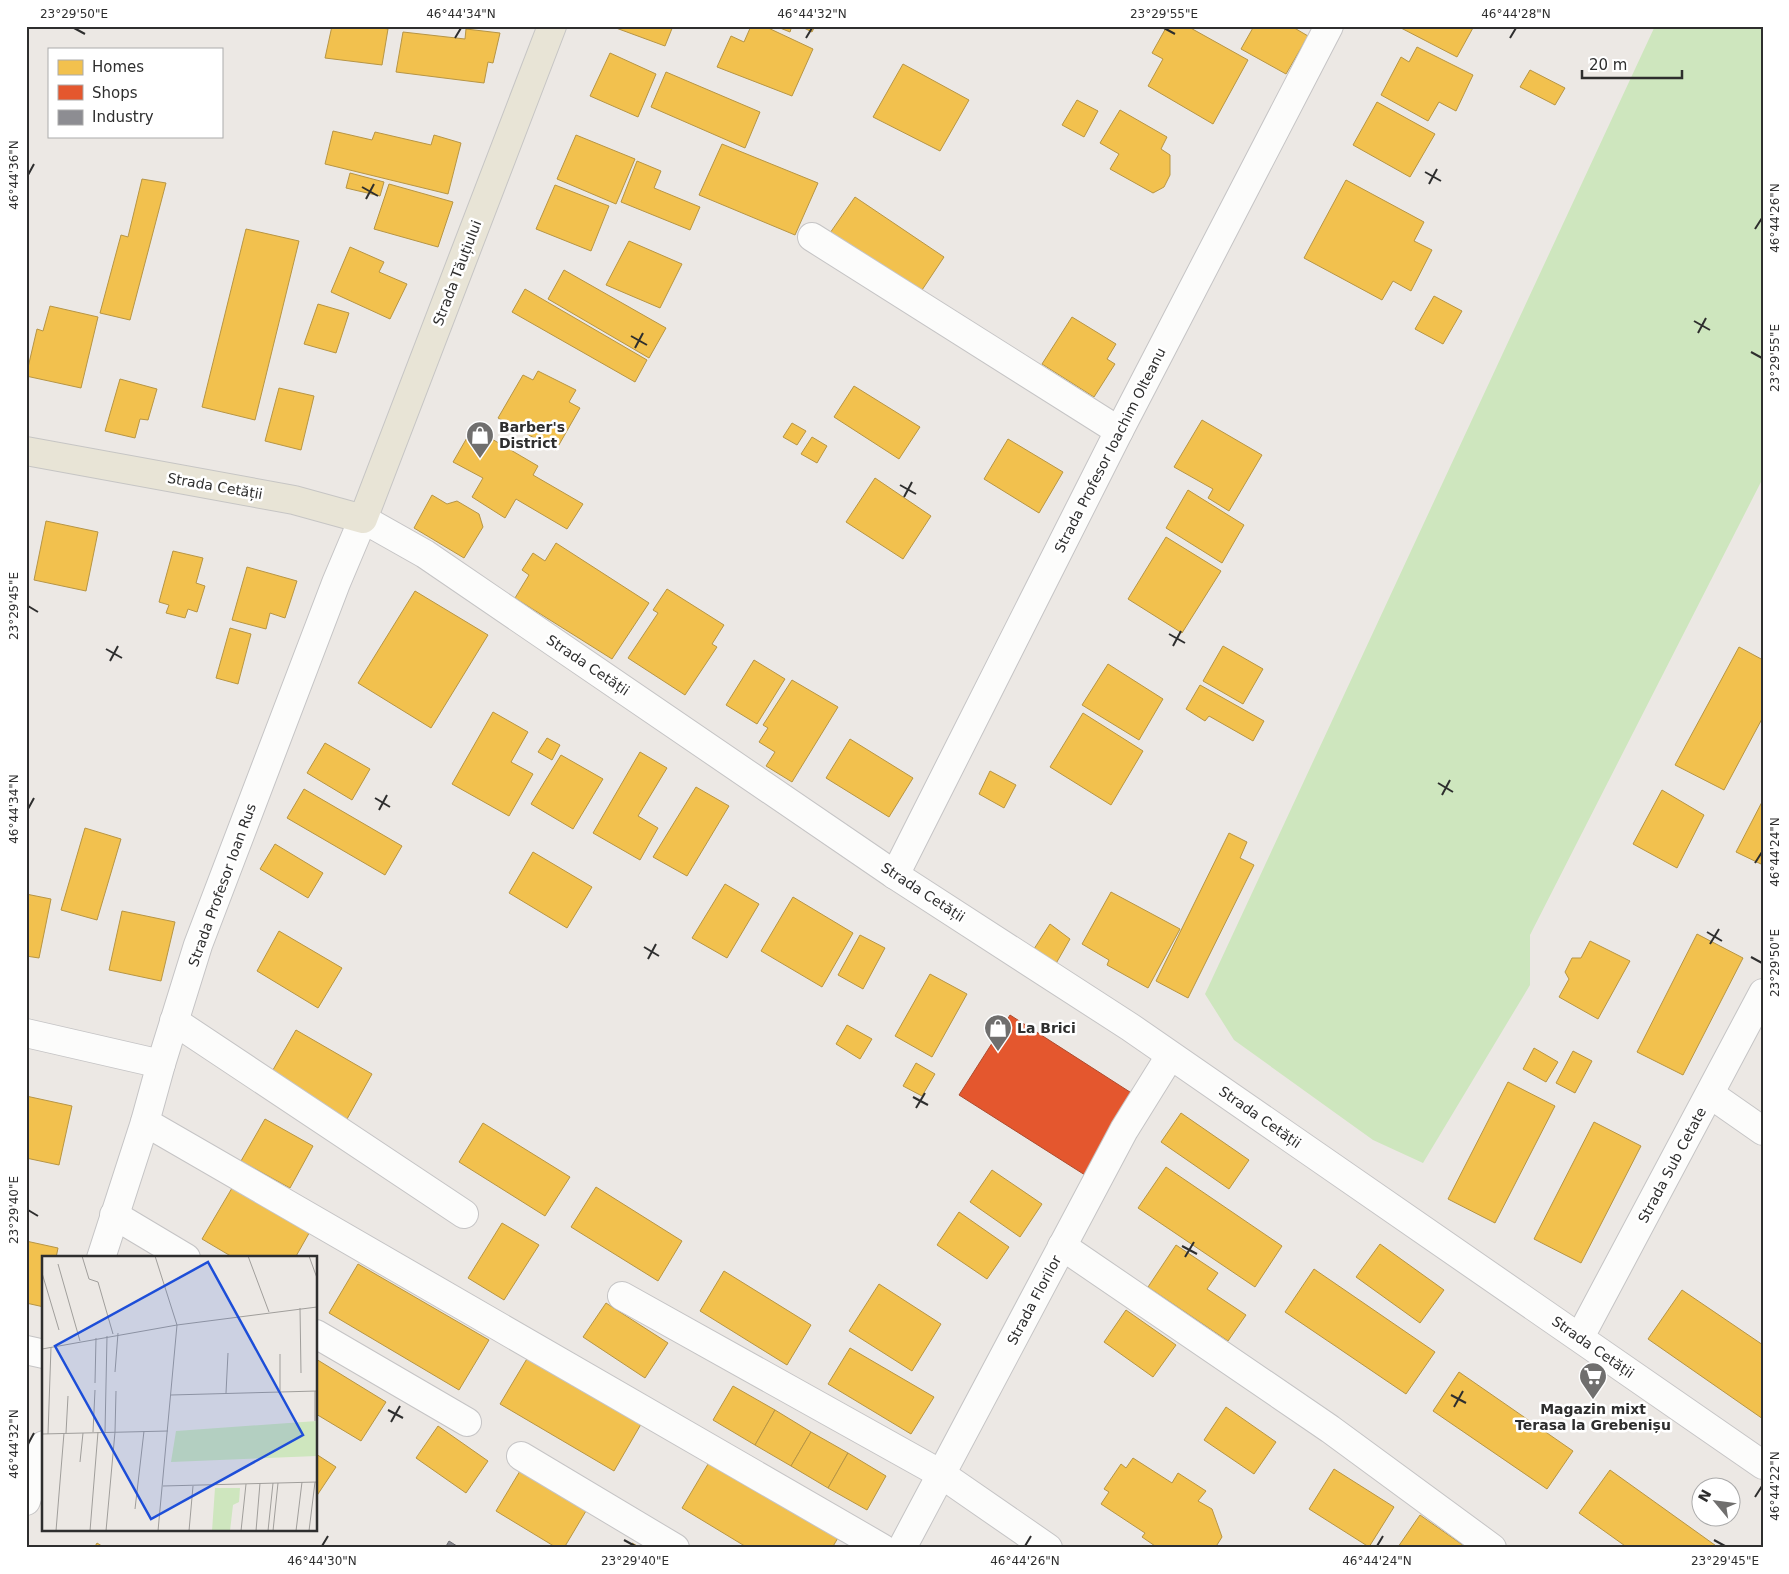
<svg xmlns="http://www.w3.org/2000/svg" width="1789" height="1574" font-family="'DejaVu Sans',sans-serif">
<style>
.green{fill:#cee6be}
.homes{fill:#f2c14e;stroke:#b79544}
.shops{fill:#e4572e;stroke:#ad4b2e}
.industry{fill:#8d8d92;stroke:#707074}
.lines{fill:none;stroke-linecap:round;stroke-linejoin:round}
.minor-casing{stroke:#c5c4c5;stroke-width:30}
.major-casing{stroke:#c6c5c4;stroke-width:30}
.minor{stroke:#fcfcfb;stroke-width:28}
.major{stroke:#e8e4d6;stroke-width:28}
.ticks{fill:none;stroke:#2e2e2e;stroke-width:2}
.labels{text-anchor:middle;stroke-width:5;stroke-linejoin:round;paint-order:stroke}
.street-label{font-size:14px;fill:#2e2e2e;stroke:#fff}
.poi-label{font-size:14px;font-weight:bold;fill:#2e2e2e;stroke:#fff;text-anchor:start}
.inset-road{fill:none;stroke:#a09e9b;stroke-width:1}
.view{fill:#1d4ed8;fill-opacity:0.15;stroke:#1d4ed8;stroke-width:2.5}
.inset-edge{fill:none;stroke:#2e2e2e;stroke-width:2.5}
.neatline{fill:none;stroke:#2e2e2e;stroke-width:2}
.ticks-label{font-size:12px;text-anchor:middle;fill:#2e2e2e}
</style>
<rect width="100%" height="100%" fill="#ece8e4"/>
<path class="green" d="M1655 26H1763V478L1530 935V985L1423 1163 1373 1140 1234 1040 1205 994Z"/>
<g class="homes">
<path d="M332 26H371L388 29 382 65 325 58Z"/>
<path d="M617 26H673L665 46 616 28Z"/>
<path d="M751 26H764L813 49 792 96 717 67 731 36 744 42Z"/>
<path d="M775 26H792L790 32Z"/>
<path d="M800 26H815L812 32Z"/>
<path d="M1167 26H1187L1248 60 1213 124 1148 86 1163 59 1152 53Z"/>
<path d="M1254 26H1291L1308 36 1286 74 1241 49Z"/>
<path d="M1402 26H1474L1457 57 1401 28Z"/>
<path d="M466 29 500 33 493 63 488 62 484 83 396 72 403 32 465 39Z"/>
<path d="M1417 47 1473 75 1456 111 1439 102 1428 121 1381 95 1401 57 1409 62Z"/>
<path d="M610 53 656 74 638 117 590 96Z"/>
<path d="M903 64 969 100 940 151 873 117Z"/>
<path d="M1530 70 1565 88 1555 105 1520 87Z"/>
<path d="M666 72 760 112 745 148 651 107Z"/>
<path d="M1077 100 1098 111 1084 137 1062 125Z"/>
<path d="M1377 102 1435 134 1410 177 1353 145Z"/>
<path d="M1120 110 1167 137 1161 149 1170 155V175L1164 187 1153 193 1110 169 1119 154 1100 143Z"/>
<path d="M333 131 372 140 375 132 431 145 434 135 461 143 448 194 325 164Z"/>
<path d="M576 135 635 159 616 204 557 179Z"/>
<path d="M722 144 818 183 795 235 699 195Z"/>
<path d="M637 161 661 171 654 188 700 207 690 230 621 202Z"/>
<path d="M350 173 384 182 380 196 346 188Z"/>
<path d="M142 179 166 183 130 320 100 313 121 235 128 237Z"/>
<path d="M1346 180 1424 222 1414 241 1432 250 1411 291 1393 281 1382 300 1304 258Z"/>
<path d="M389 184 453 202 438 247 374 229Z"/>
<path d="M555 185 609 206 591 251 536 229Z"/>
<path d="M855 197 944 257 920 293 830 233Z"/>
<path d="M246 229 299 241 255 420 202 407Z"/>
<path d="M629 241 682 264 660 308 606 285Z"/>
<path d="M350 247 384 262 379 272 407 284 390 319 331 292Z"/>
<path d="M564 270 666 328 649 358 548 299Z"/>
<path d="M525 289 647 360 635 382 512 312Z"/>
<path d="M1434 296 1462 311 1443 344 1415 329Z"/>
<path d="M318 304 349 313 336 353 304 344Z"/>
<path d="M50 306 98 317 81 388 26 376 37 329 43 331Z"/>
<path d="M1072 317 1116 344 1107 359 1115 364 1094 397 1042 364Z"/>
<path d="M538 371 576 390 569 402 580 408 556 450 498 418 523 375 533 380Z"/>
<path d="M120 379 157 389 148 420 140 419 135 438 105 431Z"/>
<path d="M854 386 920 427 899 459 834 417Z"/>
<path d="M279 388 314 396 301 450 265 441Z"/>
<path d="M1202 420 1262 455 1229 511 1208 498 1213 489 1174 467Z"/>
<path d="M792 423 806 431 797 445 783 437Z"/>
<path d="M485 435 538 466 533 475 583 504 567 529 516 499 505 518 472 497 483 478 453 462 468 436 480 443Z"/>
<path d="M812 437 827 446 817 463 801 454Z"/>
<path d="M1008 439 1063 472 1039 513 984 479Z"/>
<path d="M875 478 931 516 903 559 846 522Z"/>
<path d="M1188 490 1244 525 1222 563 1166 528Z"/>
<path d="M432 495 447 504 457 501 479 514 483 527 464 558 414 528Z"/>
<path d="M46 521 98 532 86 591 34 580Z"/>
<path d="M1166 537 1221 571 1182 633 1128 599Z"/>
<path d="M556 543 649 603 612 659 515 598 529 575 522 570 533 553 545 561Z"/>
<path d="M173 551 203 558 196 583 205 586 197 612 188 609 185 618 166 613 169 605 159 602Z"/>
<path d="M247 567 297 581 285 618 270 613 266 629 232 620Z"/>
<path d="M667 589 724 625 712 644 717 647 685 695 628 658 658 613 653 610Z"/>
<path d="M415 591 488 635 431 728 358 683Z"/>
<path d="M230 628 251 634 238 684 216 678Z"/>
<path d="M1223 646 1263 669 1243 704 1203 681Z"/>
<path d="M1739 647 1763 660V717L1724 790 1675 765Z"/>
<path d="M754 660 785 679 757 724 726 705Z"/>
<path d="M1108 664 1163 699 1139 740 1082 705Z"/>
<path d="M792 680 838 707 792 782 766 766 775 752 759 742 768 728 763 725Z"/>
<path d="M1200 685 1264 721 1253 741 1209 716 1205 721 1186 709Z"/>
<path d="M493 712 528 732 511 762 533 774 509 816 452 784Z"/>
<path d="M1083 713 1143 751 1111 805 1050 767Z"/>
<path d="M547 738 560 745 552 760 538 752Z"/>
<path d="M850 739 913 778 889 817 826 778Z"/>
<path d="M325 743 370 769 352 800 307 773Z"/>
<path d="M640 752 667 768 638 816 658 828 640 860 593 833Z"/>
<path d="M561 755 603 779 573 829 531 804Z"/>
<path d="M990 771 1016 785 1004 808 979 794Z"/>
<path d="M696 787 729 806 687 876 653 857Z"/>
<path d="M304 789 402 846 385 875 287 818Z"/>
<path d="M1662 790 1704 815 1677 868 1633 844Z"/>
<path d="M1763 800V865L1736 852Z"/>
<path d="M85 828 121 839 97 920 61 910Z"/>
<path d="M1229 833 1247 842 1240 858 1254 865 1188 998 1156 981Z"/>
<path d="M275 844 323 873 308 898 260 869Z"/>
<path d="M533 852 592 887 567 928 509 893Z"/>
<path d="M725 884 759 904 727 958 692 938Z"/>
<path d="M1111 892 1180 929 1148 988 1107 965 1109 960 1082 944Z"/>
<path d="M26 894 51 899 39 958 26 956Z"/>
<path d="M793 897 853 933 822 987 761 951Z"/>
<path d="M122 911 175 922 161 981 109 970Z"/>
<path d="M1050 924 1070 939 1054 967 1032 952Z"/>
<path d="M279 931 342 968 318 1008 257 971Z"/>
<path d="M1697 934 1743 958 1683 1075 1637 1052Z"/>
<path d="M860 935 885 948 863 989 838 975Z"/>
<path d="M1590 941 1630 961 1598 1019 1559 997 1569 979 1565 972 1572 958H1581Z"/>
<path d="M930 974 967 994 932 1057 895 1036Z"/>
<path d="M847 1025 872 1039 860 1059 836 1044Z"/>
<path d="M296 1030 372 1074 347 1119 270 1075Z"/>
<path d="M1534 1048 1558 1062 1546 1082 1523 1069Z"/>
<path d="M1573 1051 1592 1061 1575 1093 1556 1083Z"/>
<path d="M916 1063 935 1074 922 1096 903 1086Z"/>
<path d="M1508 1082 1555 1106 1495 1223 1448 1199Z"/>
<path d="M26 1096 72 1106 59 1165 26 1158Z"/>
<path d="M1181 1113 1249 1160 1229 1189 1161 1142Z"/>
<path d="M265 1119 313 1146 290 1188 241 1161Z"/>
<path d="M1594 1122 1641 1146 1581 1263 1534 1239Z"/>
<path d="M483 1123 570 1177 545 1216 459 1162Z"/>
<path d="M1166 1167 1282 1246 1255 1287 1138 1208Z"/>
<path d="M992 1170 1042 1204 1020 1237 970 1202Z"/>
<path d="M235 1183 312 1228 295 1258H234L202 1239Z"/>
<path d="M596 1187 682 1241 658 1281 571 1227Z"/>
<path d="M959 1212 1009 1247 987 1279 937 1245Z"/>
<path d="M502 1223 539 1245 504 1300 468 1278Z"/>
<path d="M26 1241 58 1248 56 1258H44V1307L26 1303Z"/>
<path d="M1380 1244 1444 1290 1420 1323 1356 1277Z"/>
<path d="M1176 1245 1218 1273 1207 1289 1246 1315 1228 1341 1148 1287Z"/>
<path d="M358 1264 489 1340 459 1390 329 1313Z"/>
<path d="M1314 1269 1435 1352 1406 1394 1285 1312Z"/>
<path d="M724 1271 811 1325 787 1365 700 1311Z"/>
<path d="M879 1284 941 1324 912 1371 849 1331Z"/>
<path d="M1682 1290 1763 1345V1419L1648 1339Z"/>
<path d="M606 1303 668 1343 645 1378 583 1337Z"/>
<path d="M1126 1310 1176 1345 1153 1377 1104 1342Z"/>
<path d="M850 1348 934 1397 911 1434 828 1384Z"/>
<path d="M531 1352 644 1419 614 1471 500 1404Z"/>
<path d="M316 1359 386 1402 361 1441 316 1414Z"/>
<path d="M1459 1372 1573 1451 1547 1489 1433 1411Z"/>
<path d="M733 1386 775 1410 755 1445 713 1420Z"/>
<path d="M1226 1407 1276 1442 1254 1474 1204 1440Z"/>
<path d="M775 1410 811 1432 791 1466 755 1445Z"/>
<path d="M438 1426 488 1461 466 1493 416 1458Z"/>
<path d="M811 1432 848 1453 828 1488 791 1466Z"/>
<path d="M848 1453 886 1476 867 1510 828 1488Z"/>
<path d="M316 1454 336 1467 316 1497Z"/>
<path d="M714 1454 842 1531 832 1548H748L682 1508Z"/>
<path d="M1133 1458 1172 1483 1178 1473 1206 1491 1198 1501 1212 1509 1222 1537 1215 1548H1158L1142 1537 1145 1533 1101 1504 1109 1492 1104 1489 1121 1464 1126 1468Z"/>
<path d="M1334 1469 1394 1507 1369 1547 1309 1509Z"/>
<path d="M1610 1470 1719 1548H1628L1579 1513Z"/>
<path d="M520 1471 586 1511 564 1548H557L496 1511Z"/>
<path d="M1420 1515 1467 1548 1398 1547Z"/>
<path d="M97 1543 105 1548H94Z"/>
<path d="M632 1543 641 1548H629Z"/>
</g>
<path class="shops" d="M1010 1015 1133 1094 1085 1175 959 1095Z"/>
<path class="industry" d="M449 1541 460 1548H445Z"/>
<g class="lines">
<g class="minor-casing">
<g id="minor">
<path d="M812 237 1119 431"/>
<path d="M895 875 1119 431 1329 26"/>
<path d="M174 1021 464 1214"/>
<path d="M26 1033 161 1064"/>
<path d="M1710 1094 1763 1131"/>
<path d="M145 1122 882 1548"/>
<path d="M114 1215 186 1258"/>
<path d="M1062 1246 1330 1429 1492 1548"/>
<path d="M101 1258 145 1122 161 1064 198 945 336 583 363 519 425 554 895 875 1130 1027 1763 1465"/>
<path d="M622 1296 941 1474 1048 1548"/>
<path d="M316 1334 467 1422"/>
<path d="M1580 1337 1763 993"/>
<path d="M26 1350 44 1354"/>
<path d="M521 1456 675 1548"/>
<path d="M26 1501 44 1445"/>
<path d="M902 1548 1124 1130 1170 1056"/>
</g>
</g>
<g class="major-casing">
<path id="major" d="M26 451 294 500 363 519 552 26"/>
</g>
<use href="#minor" class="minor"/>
<use href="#major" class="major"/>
</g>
<path class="ticks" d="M74 28 85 34M1164 28 1175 34M455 38 461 28M806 38 812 28M1510 38 1516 28M1425 172 1441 181M28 175 34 164M1429 184 1437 169M362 187 378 196M366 199 374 184M1755 229 1762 218M1694 321 1710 330M1698 333 1706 318M631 336 647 345M635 348 643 333M1751 352 1762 358M900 485 916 494M904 497 912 482M28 606 38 612M1169 634 1185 643M1173 646 1181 631M106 649 122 658M110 661 118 646M1438 783 1453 792M1442 795 1450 780M375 798 390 807M28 809 34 798M379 810 387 795M1755 863 1762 852M1707 932 1722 941M1710 944 1719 929M644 947 659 956M1751 957 1762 963M648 959 656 944M913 1097 928 1105M916 1108 925 1093M28 1210 38 1216M1182 1246 1197 1254M1185 1257 1194 1242M1451 1395 1466 1403M1454 1407 1463 1391M388 1410 403 1418M391 1422 400 1406M28 1444 34 1433M1755 1497 1762 1486M624 1540 635 1546M1714 1540 1725 1546M322 1546 328 1536M1025 1546 1031 1536M1377 1546 1383 1536"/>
<defs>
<g id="shop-pin" transform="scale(1.4375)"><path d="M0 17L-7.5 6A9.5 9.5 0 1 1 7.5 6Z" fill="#706f6e" stroke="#fff"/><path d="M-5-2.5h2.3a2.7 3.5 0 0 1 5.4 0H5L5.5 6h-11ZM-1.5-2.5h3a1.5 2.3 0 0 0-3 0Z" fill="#fff"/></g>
<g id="supermarket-pin" transform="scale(1.4375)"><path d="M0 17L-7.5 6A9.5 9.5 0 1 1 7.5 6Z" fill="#706f6e" stroke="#fff"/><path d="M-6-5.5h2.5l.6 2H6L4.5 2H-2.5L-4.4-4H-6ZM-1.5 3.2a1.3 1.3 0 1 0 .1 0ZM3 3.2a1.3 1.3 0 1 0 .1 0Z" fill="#fff"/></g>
</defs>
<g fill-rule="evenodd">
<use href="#shop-pin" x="480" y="435"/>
<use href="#shop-pin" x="998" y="1028"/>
<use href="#supermarket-pin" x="1593" y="1376"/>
</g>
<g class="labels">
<g class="street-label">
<text transform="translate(457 273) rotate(-69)" y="5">Strada Tăuțiului</text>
<text transform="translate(1110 450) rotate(-63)" y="5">Strada Profesor Ioachim Olteanu</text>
<text transform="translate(215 486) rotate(10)" y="5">Strada Cetății</text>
<text transform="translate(588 665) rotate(34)" y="5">Strada Cetății</text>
<text transform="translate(222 885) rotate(-70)" y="5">Strada Profesor Ioan Rus</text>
<text transform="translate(923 892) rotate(33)" y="5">Strada Cetății</text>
<text transform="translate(1260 1117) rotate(35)" y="5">Strada Cetății</text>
<text transform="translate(1672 1165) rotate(-62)" y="5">Strada Sub Cetate</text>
<text transform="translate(1034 1300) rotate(-62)" y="5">Strada Florilor</text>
<text transform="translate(1593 1347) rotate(35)" y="5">Strada Cetății</text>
</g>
<g class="poi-label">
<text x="499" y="432">Barber's<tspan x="499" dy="16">District</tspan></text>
<text x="1017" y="1033">La Brici</text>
<text x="1593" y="1414" text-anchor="middle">Magazin mixt<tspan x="1593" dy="16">Terasa la Grebenișu</tspan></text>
</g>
</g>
<g transform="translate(42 1256)">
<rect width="275" height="275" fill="#ece8e4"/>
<path d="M275 165V200L129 206 134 175ZM173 232H198L197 246 191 249 188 275H170Z" fill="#cee6be"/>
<path class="inset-road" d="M40 0 47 23 56 26 71 78M113 0 135 69 275 51M206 0 227 56M267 0 275 22M16 8 38 85M0 17 17 74M258 52 259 117M0 93 135 69 116 275M238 98V135M73 116 76 77M53 127 54 82M273 135V165M184 137 186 97M129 139 275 135M51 176 53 134M63 176 65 80M24 177 26 140M0 178 126 175M6 178 9 91M38 206 41 177M121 230 275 226M93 253 102 175M14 275 22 177M48 275 56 176M64 275 73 176 74 135M147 275 151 230M199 275 204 228M214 275 218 227M226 275 231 227M231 275 236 227M254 275 260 226M267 275 273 226"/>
<path class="view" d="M166 6 261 179 109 263 13 90Z"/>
<rect width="275" height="275" class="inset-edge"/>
</g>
<rect width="1789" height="1574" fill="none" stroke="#ffffff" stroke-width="55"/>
<rect x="48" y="48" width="175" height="90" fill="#ffffff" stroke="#ababab"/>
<rect x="58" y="60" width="25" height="15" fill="#f2c14e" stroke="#ababab"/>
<text x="92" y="72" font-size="15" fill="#2e2e2e">Homes</text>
<rect x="58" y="85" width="25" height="15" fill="#e4572e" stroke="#ababab"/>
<text x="92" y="98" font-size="15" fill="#2e2e2e">Shops</text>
<rect x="58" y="110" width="25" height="15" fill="#8d8d92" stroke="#ababab"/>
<text x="92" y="122" font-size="15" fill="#2e2e2e">Industry</text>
<g transform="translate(1716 1502) rotate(299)"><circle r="24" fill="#ffffff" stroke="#ababab"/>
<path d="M0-4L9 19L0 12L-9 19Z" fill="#706f6e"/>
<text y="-8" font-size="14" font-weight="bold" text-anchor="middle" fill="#2e2e2e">N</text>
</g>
<path d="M1582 70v8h100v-8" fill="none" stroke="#2e2e2e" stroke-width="2.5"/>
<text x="1589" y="70" font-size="15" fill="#2e2e2e" stroke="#ffffff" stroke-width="4" paint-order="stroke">20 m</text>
<rect x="28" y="28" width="1734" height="1518" class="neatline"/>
<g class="ticks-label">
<text x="74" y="18">23°29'50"E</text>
<text x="461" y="18">46°44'34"N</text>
<text x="812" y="18">46°44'32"N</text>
<text x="1164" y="18">23°29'55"E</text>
<text x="1516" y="18">46°44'28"N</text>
<text transform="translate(14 175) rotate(-90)" y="4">46°44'36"N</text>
<text transform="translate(1775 218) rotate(-90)" y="4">46°44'26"N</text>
<text transform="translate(1775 358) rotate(-90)" y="4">23°29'55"E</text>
<text transform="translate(14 606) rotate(-90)" y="4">23°29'45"E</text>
<text transform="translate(14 809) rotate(-90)" y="4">46°44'34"N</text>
<text transform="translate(1775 852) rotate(-90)" y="4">46°44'24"N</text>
<text transform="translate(1775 963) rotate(-90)" y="4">23°29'50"E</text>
<text transform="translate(14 1210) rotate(-90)" y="4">23°29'40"E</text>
<text transform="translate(14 1444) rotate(-90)" y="4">46°44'32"N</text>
<text transform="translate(1775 1486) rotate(-90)" y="4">46°44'22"N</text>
<text x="322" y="1565">46°44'30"N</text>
<text x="635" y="1565">23°29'40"E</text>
<text x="1025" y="1565">46°44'26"N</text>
<text x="1377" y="1565">46°44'24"N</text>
<text x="1725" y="1565">23°29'45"E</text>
</g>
</svg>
